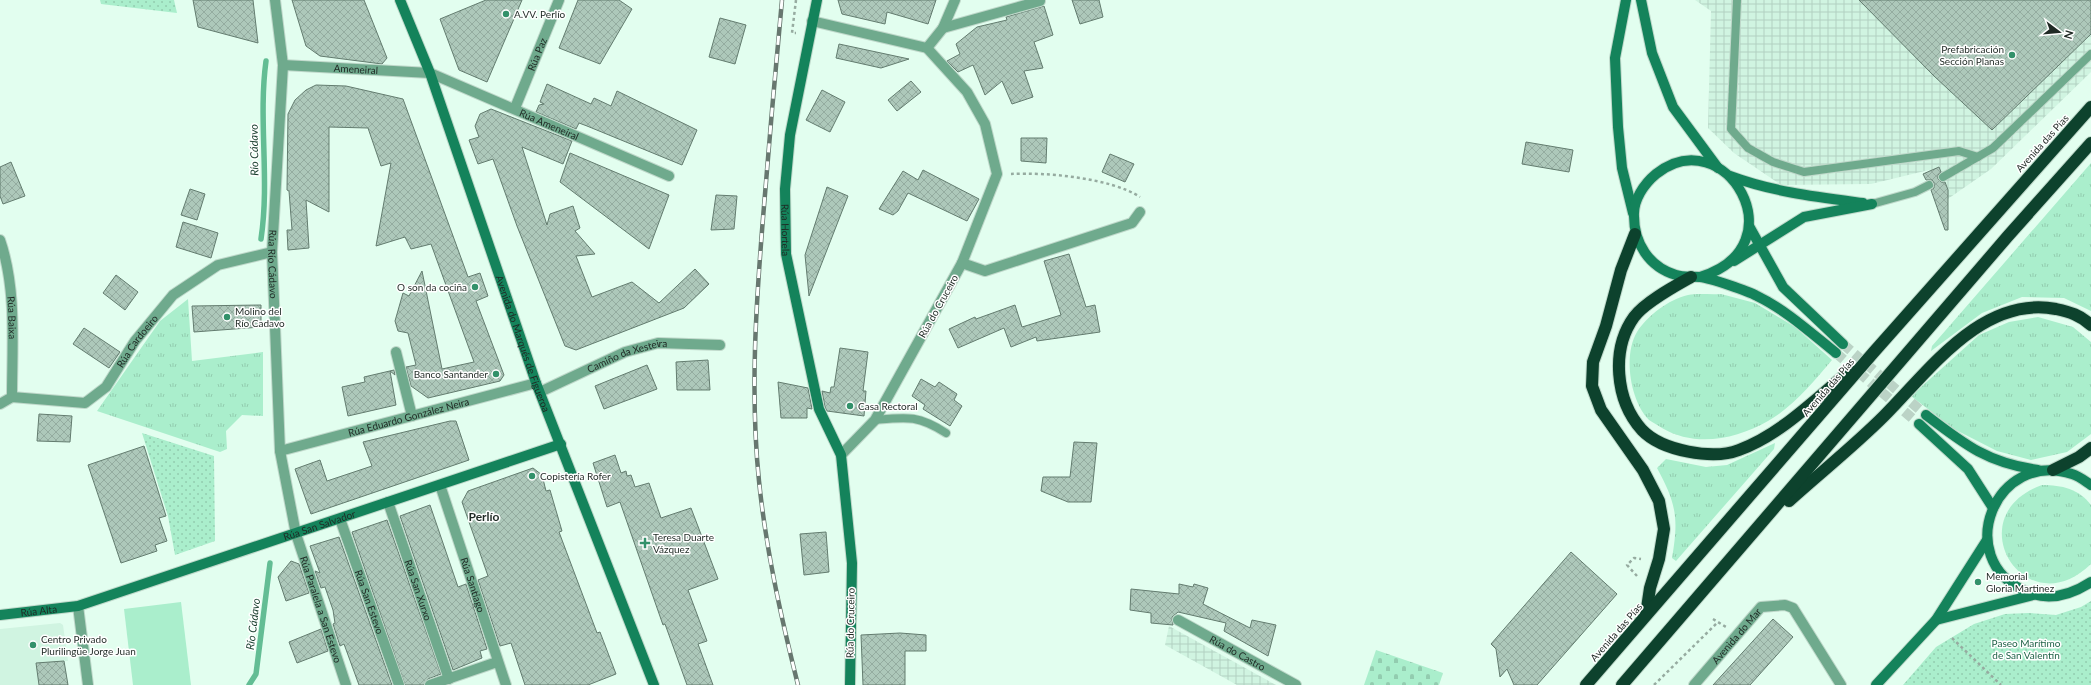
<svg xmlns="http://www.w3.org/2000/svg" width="2091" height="685" font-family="Lato,sans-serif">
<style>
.built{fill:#d0f4e1}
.industrial{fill:url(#industrial-grid)}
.grass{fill:url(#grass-tufts)}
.cemetery{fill:url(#cemetery-stones)}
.park{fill:url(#park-dots)}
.garden{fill:#aec}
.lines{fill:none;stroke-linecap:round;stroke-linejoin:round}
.stream{stroke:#63bd94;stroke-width:5.5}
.building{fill:url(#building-cross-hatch);stroke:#637c6f}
.secondary-tunnel{stroke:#bbd3c6;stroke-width:10;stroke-dasharray:10 5;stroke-linecap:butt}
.lane-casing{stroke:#bfd8ca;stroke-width:10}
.street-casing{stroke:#bfd8ca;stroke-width:12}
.secondary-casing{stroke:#bfd8ca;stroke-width:12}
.highway-casing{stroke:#bfd8ca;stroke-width:14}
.path{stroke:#96aba0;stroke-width:2.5;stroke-dasharray:3 3;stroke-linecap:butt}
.lane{stroke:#6faa8d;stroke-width:8}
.street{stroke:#6faa8d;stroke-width:10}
.secondary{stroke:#14835b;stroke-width:10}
.highway{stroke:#0d422d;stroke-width:12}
.rail-casing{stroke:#67776f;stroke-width:4.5}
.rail{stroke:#fff;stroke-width:3;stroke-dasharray:9;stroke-linecap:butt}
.poi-dot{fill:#32916a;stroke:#fff;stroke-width:1.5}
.labels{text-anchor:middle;stroke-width:3;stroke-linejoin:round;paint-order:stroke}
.poi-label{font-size:10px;fill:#1f2924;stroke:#fff;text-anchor:start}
.street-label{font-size:10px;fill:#1f2924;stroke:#fff}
.park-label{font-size:10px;fill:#206348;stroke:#fff}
.water-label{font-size:11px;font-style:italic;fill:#153c2b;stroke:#fff}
.quarter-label{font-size:12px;font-weight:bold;fill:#1f2924;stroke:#fff}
</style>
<defs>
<pattern id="industrial-grid" width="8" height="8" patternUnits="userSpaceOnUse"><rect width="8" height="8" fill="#d0f4e1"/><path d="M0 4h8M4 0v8" fill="none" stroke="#b2d1c1"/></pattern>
<pattern id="grass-tufts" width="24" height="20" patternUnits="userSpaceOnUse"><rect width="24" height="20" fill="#aec"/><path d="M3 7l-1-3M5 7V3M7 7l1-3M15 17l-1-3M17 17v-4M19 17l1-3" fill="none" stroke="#92ccaf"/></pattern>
<pattern id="cemetery-stones" width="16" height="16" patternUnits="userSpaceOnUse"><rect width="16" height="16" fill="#aec"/><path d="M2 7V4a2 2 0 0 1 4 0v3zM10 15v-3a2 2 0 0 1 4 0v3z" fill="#92ccaf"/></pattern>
<pattern id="park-dots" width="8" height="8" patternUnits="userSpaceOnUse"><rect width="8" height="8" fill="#aec"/><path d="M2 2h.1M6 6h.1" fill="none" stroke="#92ccaf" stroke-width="1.8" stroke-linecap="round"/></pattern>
<pattern id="building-cross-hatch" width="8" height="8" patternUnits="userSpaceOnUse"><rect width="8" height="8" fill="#adc8ba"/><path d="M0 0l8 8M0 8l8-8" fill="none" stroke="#94aca0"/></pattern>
</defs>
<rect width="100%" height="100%" fill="#e2feef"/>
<path class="built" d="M60 623 63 625 68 661H64L68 685H0V629Z"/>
<g class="industrial">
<path d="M1695 0H2091V72L1991 169 1942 203 1929 170 1871 184 1781 185 1734 153 1708 128 1711 11Z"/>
<path d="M1169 626 1276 685H1237L1165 645Z"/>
</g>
<g class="grass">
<path d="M2091 163V311L2064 298 2022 297 1982 313 1931 351 1932 346Z"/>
<path d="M1721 294 1755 303 1795 327 1832 360C1814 381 1793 407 1768 421 1736 439 1696 448 1662 428 1658 425 1653 423 1649 420 1630 401 1623 355 1637 332 1648 315 1668 300 1688 295 1698 293 1711 295 1721 294Z"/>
<path d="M188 299 192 361 263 352V416L242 415 226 431 227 449 220 452 97 411 160 321Z"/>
<path d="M2038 317 2073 327 2091 342V434L2067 452 2031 460 1997 451 1954 429 1911 396 1979 335 2009 322Z"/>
<path d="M1775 443 1774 449 1676 561 1672 558C1679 518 1676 503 1657 468L1666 459 1706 467 1727 465Z"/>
<path d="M2042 485C2062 485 2079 489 2091 505V564C2025 628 1956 516 2042 485Z"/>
</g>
<path class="cemetery" d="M1376 650 1443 673 1439 685H1364Z"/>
<g class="park">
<path d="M100 0H174L177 13 101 4Z"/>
<path d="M142 433 214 456 215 541 175 555 168 516Z"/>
<path d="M2091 601V685H1903L1936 647 1974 624 2005 614 2029 613 2056 615 2081 607Z"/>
</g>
<path class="garden" d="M181 602 191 685H133L124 609Z"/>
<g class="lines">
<g class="stream">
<path d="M261 239C270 179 258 120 266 61"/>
<path d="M249 685 256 674 270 563"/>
</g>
</g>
<g class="building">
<path d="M193 0H253L258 43 198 27Z"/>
<path d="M292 0H364L387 58 382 64 320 56 306 46Z"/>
<path d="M486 0H522L487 82 459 70 440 19Z"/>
<path d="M578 0H619L632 9 600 64 559 48Z"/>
<path d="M838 0H936L928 24 887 12 885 24 842 14Z"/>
<path d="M1072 0H1099L1103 17 1080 24Z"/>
<path d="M1859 0H2091V34L1992 130 1934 76Z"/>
<path d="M1044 6 1053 35 1034 42 1043 68 1024 71 1033 97 1012 104 1002 81 985 95 973 65 958 72 947 61 960 54 956 44 977 27 1007 20 1006 17Z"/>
<path d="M720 18 746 25 735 64 709 57Z"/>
<path d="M839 44 909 59 881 68 836 58Z"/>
<path d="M911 81 921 92 897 111 888 100Z"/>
<path d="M547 84 591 104 594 98 611 106 617 91 697 130 682 165 587 126 579 123 576 129 536 112 539 105 544 104 540 102Z"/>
<path d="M316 85 346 86 403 99 468 277 480 273 488 296 476 301 504 375 500 381 428 398 411 386 406 367 416 365 408 333 398 331 395 321 403 293 409 296 422 271 442 369 474 362 431 244 411 249 405 237 376 246 391 163 381 166 368 128 329 127V212L306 200 309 248 288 250 287 230H292L289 191 287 190 288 114 295 100 306 90Z"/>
<path d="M822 90 845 102 830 132 806 120Z"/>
<path d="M491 109 572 141 563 164 522 147 547 225 550 214 573 206 580 228 575 231 595 254 576 256 592 297 632 282 659 303 695 269 709 284 684 308 576 350 565 346 517 226 493 159 478 164 469 140 479 137 475 126 480 114Z"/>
<path d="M1021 138H1047L1046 163 1021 161Z"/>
<path d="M1526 142 1573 150 1569 172 1522 164Z"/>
<path d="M570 153 669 195 649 249 560 182Z"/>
<path d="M1110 154 1134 164 1125 182 1102 172Z"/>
<path d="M11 162 25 196 3 204 0 196V167Z"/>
<path d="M1939 167 1941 172 1938 175V179L1941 182H1945L1948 190V230H1945L1931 190 1934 188V183L1932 180H1926L1923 174Z"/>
<path d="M923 170 979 199 967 221 908 193 898 211 893 215 879 209 903 171 918 180Z"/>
<path d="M827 187 848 196 809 296 805 255Z"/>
<path d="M190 189 205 194 197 220 181 215Z"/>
<path d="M716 195 737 196 734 229 711 230Z"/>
<path d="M183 222 218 233 211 258 176 247Z"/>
<path d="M1069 254 1086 307 1095 305 1100 332 1037 341 1036 337 1011 347 1004 328 958 348 949 329 975 317 976 319 1015 305 1022 327 1061 315 1044 261Z"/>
<path d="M116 275 138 292 125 310 103 293Z"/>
<path d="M261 305V327L194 332 192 306Z"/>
<path d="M84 328 120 352 109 368 73 344Z"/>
<path d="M840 348 868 352 863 391H866L864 416 827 411 825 407 822 391 830 393 831 387H834Z"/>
<path d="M708 360 710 390H677L676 362Z"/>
<path d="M647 365 657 389 604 409 595 386Z"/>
<path d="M394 370 395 375 390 371 396 405 348 416 342 387 365 382 364 377Z"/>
<path d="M921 379 935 387 939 382 957 394 954 400 962 406 950 426 923 409 925 405 912 396Z"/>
<path d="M778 382 808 388 812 409 807 408V418H781Z"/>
<path d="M39 414 72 416 70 442 37 441Z"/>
<path d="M450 421H456L469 460 311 514 295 469 320 460 327 481 372 466 363 442Z"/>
<path d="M1074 442 1097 443 1091 502H1068L1041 491 1043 477H1070Z"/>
<path d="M144 446 166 516 159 518 167 541 155 545 157 551 121 563 88 465Z"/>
<path d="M615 455 621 473 626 471 627 476 631 475 635 487 649 483 661 518 691 508 718 579 688 590 707 641 698 644 713 685H687L665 624 663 625 620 502 607 507 593 463Z"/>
<path d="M533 468 542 475 546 491 550 490 562 531 559 532 597 633 600 632 616 674 588 685H525L511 643 500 646 478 580 488 576 462 502 468 491Z"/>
<path d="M430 505 458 587 466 584 487 649 480 651 482 658 453 670 400 516Z"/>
<path d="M387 520 441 674 428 679 424 685H405L352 532Z"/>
<path d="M826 532 829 572 804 575 800 534Z"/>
<path d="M339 537 392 685H359L344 644 340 646 333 624 335 623 333 610 325 587 321 588 315 571 320 573 310 546Z"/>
<path d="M1571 552 1617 594 1537 685H1514L1507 669 1500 677 1496 649 1491 644Z"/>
<path d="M291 561 299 564 309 593 286 601 278 577Z"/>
<path d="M1179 584 1193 587 1194 584 1208 588 1203 604 1250 628 1252 620 1276 625 1268 656 1224 631 1226 623 1178 612 1172 617 1173 625 1151 623V613L1130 610 1131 589 1179 594Z"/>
<path d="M1773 619 1793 637 1750 685H1713Z"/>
<path d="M321 629 328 651 297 663 289 642Z"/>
<path d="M900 633 926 635V651H905V685H863L861 635Z"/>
<path d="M64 661 68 685H39L36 663Z"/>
</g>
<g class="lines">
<g class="secondary-tunnel">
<path d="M1843 344 1926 415"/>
<path d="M1836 353 1919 424"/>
</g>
<g class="lane-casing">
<g id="lane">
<path d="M1737 0 1731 129 1748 148 1773 162 1804 172 1959 151 1978 157"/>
<path d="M1943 177 1993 148 2091 54"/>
<path d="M1872 204 1915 192 1929 185"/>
<path d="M875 420C907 417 918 415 946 433"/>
</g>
</g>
<g class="street-casing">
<g id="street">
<path id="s1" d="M275 0 283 65 272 252 280 451 296 534 346 685"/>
<path d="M812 21 927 48 967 92 985 124 997 174 962 263 875 420 841 455"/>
<path d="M943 28 1040 1"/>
<path d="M927 48 943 28 955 0"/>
<path id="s2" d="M283 65 430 73 669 176"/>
<path id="s3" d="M515 108 559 0"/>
<path id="s4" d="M0 240C17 289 12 346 12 397"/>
<path d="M962 263 985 271 1132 223 1140 212"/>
<path d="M396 352 412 416"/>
<path id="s5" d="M540 392 625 352 658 343 720 345"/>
<path id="s6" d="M0 404 12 397 85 403 106 387 135 341 173 295 218 265 272 252"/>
<path id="s7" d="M280 451 536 383"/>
<path id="s8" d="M440 485 506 685"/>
<path id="s9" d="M388 502 449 679"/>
<path id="s10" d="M340 519 399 685"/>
<path d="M78 606 88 685"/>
<path id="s11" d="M1178 620 1296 685"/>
<path d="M430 685 497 662"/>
<path id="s12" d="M1694 685 1761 607 1785 605 1793 608 1841 685"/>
</g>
</g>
<g class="secondary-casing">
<g id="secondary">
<path id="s13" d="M400 0 430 73 536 383 654 685"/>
<path id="s14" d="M817 0 790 135 785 189 786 254 819 409 841 455 852 563 850 685"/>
<path d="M1626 0 1615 58 1618 127 1622 168 1633 213"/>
<path d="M1641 0 1652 53 1673 107 1718 168"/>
<path d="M1730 176C1773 192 1817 197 1863 203"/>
<path d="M1749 226 1783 287 1843 344"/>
<path d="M1734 261 1804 217 1872 204"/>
<path d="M1700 277C1801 246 1725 119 1656 174 1644 184 1633 200 1634 216 1634 243 1649 267 1676 275 1684 278 1692 276 1700 277 1710 278 1748 291 1757 296 1786 310 1811 333 1836 353"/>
<path d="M1926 415C1965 445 1988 463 2038 470"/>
<path d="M1919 424 1968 469 1993 508"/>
<path d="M2091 485C2085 481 2079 476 2072 474 1995 449 1952 558 2025 591 2048 602 2071 595 2091 582"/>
<path id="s15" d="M0 615 78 606 561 444"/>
<path d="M1936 620 2033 595"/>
<path d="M1876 685 1936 620 1987 540"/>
</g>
</g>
<g class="highway-casing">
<g id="highway">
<path d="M1635 234 1621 270 1606 326 1593 362 1592 386 1601 410 1643 470 1659 501 1664 529 1659 559 1650 588 1646 615"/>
<path d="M1691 277C1675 286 1645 302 1634 317 1611 349 1615 400 1642 430 1662 451 1713 460 1739 450 1782 434 1815 399 1850 371"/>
<path d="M2053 470 2079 457 2091 448"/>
<path d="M1789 501C1820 473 1854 446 1884 416 1929 371 1982 295 2056 309 2070 312 2080 315 2091 325"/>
<path d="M1586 685 1873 353 2091 107"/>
<path d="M1622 685 2008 236 2091 143"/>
</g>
</g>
<g class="path">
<path d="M796 0 792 33H796"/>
<path d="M1011 174C1046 172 1111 178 1140 197"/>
<path d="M1637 576 1627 565 1634 558 1641 559"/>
<path d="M1713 619 1726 627"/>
<path d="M1952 638 2001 685"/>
<path d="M1654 685 1717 623"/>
</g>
<use href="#lane" class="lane"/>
<use href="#street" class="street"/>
<use href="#secondary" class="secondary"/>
<use href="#highway" class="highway"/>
<g class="rail-casing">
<path id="rail" d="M782 0C775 73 769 145 763 218 756 305 750 394 759 481 766 550 781 617 798 685"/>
</g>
<use href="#rail" class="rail"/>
</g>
<g class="poi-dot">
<circle cx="506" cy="14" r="4"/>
<circle cx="2012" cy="55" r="4"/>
<circle cx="475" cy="287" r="4"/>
<circle cx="227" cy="317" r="4"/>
<circle cx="496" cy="374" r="4"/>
<circle cx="850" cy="406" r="4"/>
<circle cx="532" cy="476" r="4"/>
<path d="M643 537h4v4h4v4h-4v4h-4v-4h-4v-4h4z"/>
<circle cx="1978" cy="582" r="4"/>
<circle cx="33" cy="645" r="4"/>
</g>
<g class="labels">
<g class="poi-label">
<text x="514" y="18">A.VV. Perlío</text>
<text x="2004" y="53" text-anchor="end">Prefabricación<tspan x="2004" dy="12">Sección Planas</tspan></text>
<text x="467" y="291" text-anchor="end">O son da cociña</text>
<text x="235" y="315">Molino del<tspan x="235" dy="12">Río Cadavo</tspan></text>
<text x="488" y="378" text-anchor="end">Banco Santander</text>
<text x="858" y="410">Casa Rectoral</text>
<text x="540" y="480">Copistería Rofer</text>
<text x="653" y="541">Teresa Duarte<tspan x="653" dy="12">Vázquez</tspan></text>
<text x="1986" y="580">Memorial<tspan x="1986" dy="12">Gloria Martinez</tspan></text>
<text x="41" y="643">Centro Privado<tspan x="41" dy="12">Plurilingüe Jorge Juan</tspan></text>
</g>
<g class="street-label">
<text dy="4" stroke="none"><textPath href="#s3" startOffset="58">Rúa Paz</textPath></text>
<text dy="4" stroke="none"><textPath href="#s2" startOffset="73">Ameneiral</textPath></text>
<text dy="4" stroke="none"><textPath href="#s2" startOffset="277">Rúa Ameneiral</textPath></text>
<text transform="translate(2042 143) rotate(-48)" y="4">Avenida das Pías</text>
<text dy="4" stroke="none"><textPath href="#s14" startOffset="233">Rúa Hortela</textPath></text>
<text dy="4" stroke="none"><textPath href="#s1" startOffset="265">Rúa Río Cádavo</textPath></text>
<text transform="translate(938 306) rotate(-61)" y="4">Rúa do Cruceiro</text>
<text dy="4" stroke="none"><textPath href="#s4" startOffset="79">Rúa Baixa</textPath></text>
<text dy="4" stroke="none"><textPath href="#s6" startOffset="169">Rúa Cardoeiro</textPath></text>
<text dy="4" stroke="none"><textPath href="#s13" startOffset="365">Avenida do Marqués de Figueroa</textPath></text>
<text dy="4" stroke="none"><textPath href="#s5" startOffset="95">Camiño da Xesteira</textPath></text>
<text transform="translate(1828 387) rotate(-49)" y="4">Avenida das Pías</text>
<text dy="4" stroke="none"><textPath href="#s7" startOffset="133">Rúa Eduardo González Neira</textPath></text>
<text dy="4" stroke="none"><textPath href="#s15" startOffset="333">Rúa San Salvador</textPath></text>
<text dy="4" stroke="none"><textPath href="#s8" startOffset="105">Rúa Santiago</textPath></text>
<text dy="4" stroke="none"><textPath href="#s9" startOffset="93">Rúa San Xurxo</textPath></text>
<text dy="4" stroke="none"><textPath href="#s10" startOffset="88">Rúa San Estevo</textPath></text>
<text dy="4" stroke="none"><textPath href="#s1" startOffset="616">Rúa Paralela a San Estevo</textPath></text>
<text dy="4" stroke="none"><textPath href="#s15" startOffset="39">Rúa Alta</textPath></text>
<text transform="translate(850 623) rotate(-89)" y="4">Rúa do Cruceiro</text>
<text transform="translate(1616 632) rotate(-49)" y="4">Avenida das Pías</text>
<text dy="4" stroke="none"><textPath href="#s12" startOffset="65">Avenida do Mar</textPath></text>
<text dy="4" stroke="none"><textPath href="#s11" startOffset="68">Rúa do Castro</textPath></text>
</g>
<g class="park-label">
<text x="2026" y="647">Paseo Marítimo<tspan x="2026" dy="12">de San Valentín</tspan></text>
</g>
<g class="water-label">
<text transform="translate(254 150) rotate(-91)" y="4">Río Cádavo</text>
<text transform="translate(253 624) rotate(-83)" y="4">Río Cádavo</text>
</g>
<g class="quarter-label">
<text x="484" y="521">Perlío</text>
</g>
</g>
<g transform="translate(2059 32) rotate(106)" stroke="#ffffff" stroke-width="3" paint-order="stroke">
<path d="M0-3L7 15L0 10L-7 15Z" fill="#1f2924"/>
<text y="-6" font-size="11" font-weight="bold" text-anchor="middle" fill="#1f2924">N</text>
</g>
</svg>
